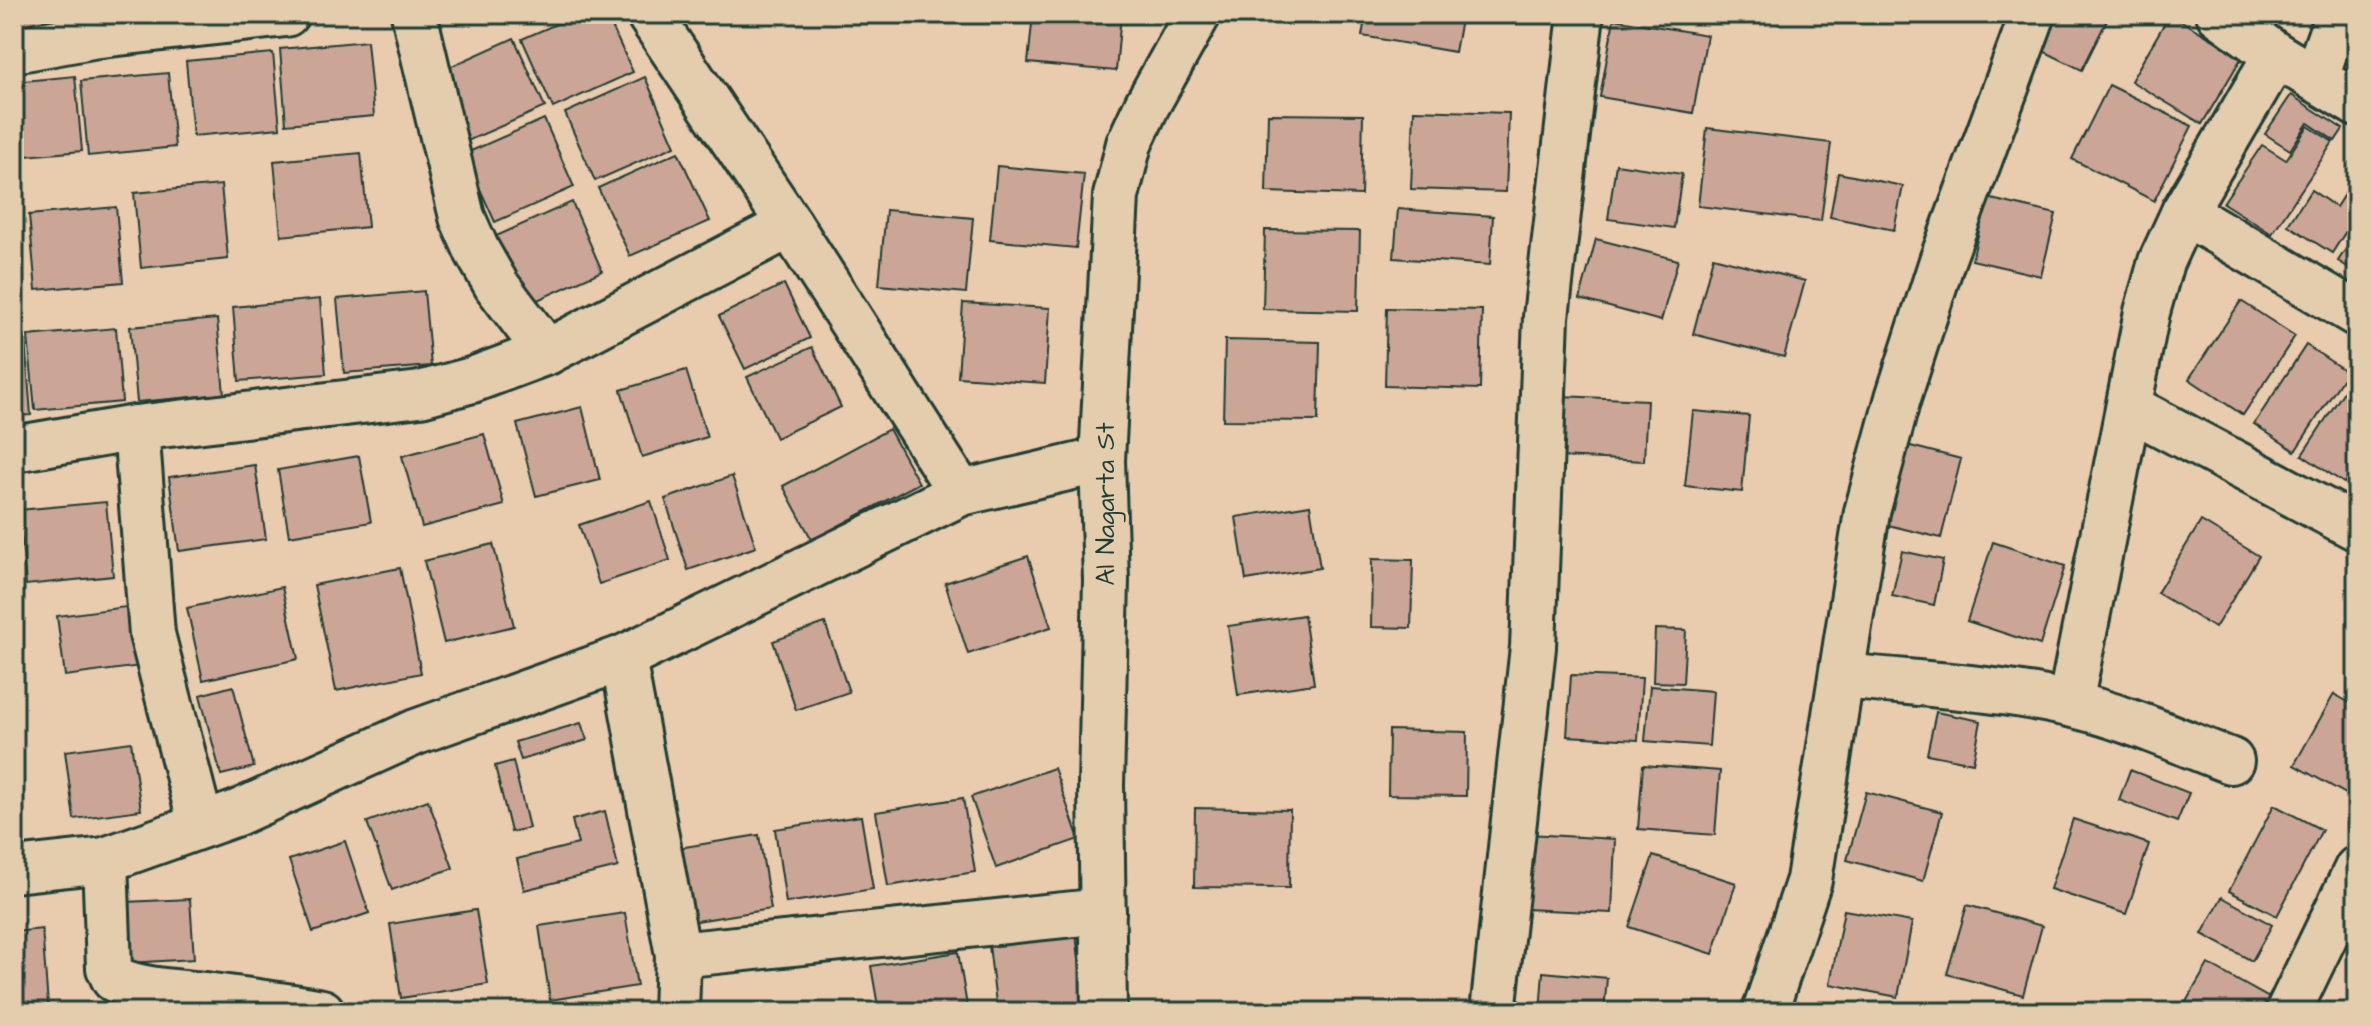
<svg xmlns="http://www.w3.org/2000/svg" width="2371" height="1026" font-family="'Architects Daughter',sans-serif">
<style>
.building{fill:#cba696;stroke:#1f3d34;stroke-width:2}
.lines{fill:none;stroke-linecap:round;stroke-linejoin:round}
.minor-casing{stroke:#1f3d34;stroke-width:50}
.major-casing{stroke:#1f3d34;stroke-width:50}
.minor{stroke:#e4cdad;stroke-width:44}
.major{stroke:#e4cdad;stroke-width:44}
.labels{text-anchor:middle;stroke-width:6;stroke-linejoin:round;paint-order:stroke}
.street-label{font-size:26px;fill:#1f3d34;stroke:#e4cdad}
</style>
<rect width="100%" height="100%" fill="#e9cbae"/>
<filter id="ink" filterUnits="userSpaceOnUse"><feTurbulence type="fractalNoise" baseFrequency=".0125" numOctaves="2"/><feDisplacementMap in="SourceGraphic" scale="16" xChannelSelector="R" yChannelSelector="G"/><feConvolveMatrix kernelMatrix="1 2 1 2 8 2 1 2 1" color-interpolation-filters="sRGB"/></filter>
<g filter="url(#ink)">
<g class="building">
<path d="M14 14H55L56 29 14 32Z"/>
<path d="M579 14H606L633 72 553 108 522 39Z"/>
<path d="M1033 14H1121L1116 71 1028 63Z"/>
<path d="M1366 14H1462L1455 52 1362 36Z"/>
<path d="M2044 14 2109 16 2082 70 2029 44Z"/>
<path d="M2170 14 2242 57 2202 124 2131 81Z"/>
<path d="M1614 19 1707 35 1693 113 1600 97Z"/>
<path d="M514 38 545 107 465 142 434 74Z"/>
<path d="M367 41 374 116 286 124 280 49Z"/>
<path d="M273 53 280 128 193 136 186 61Z"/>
<path d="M168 73 175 147 88 156 81 81Z"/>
<path d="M75 76 82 151 14 157V82Z"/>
<path d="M645 77 675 146 595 181 565 113Z"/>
<path d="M2109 85 2192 126 2154 201 2072 159Z"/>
<path d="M2291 95 2343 129 2335 141 2308 123 2290 150 2265 134Z"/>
<path d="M1414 110 1509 113 1506 192 1411 189Z"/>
<path d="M1268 114 1363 115 1361 195 1266 192Z"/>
<path d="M544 119 574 187 495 222 464 154Z"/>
<path d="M2308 126 2333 142 2272 234 2223 203 2262 145 2286 160Z"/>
<path d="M1707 128 1831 143 1821 221 1698 206Z"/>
<path d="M678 152 710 221 630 256 598 188Z"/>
<path d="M361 153 368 227 281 236 274 161Z"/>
<path d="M1616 164 1682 174 1674 228 1608 219Z"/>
<path d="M997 166 1084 174 1076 248 990 240Z"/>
<path d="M1838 173 1903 186 1894 230 1830 217Z"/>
<path d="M2357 174V214L2332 253 2288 225 2311 190 2336 207Z"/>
<path d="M221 185 228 259 141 268 134 193Z"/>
<path d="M1987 198 2056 214 2041 276 1972 260Z"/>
<path d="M572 202 602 271 522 307 492 238Z"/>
<path d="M116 207 123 282 36 290 29 215Z"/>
<path d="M1398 209 1493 216 1490 265 1394 258Z"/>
<path d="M886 210 973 218 966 293 879 285Z"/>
<path d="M1265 230 1360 231 1358 311 1263 309Z"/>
<path d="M2357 232V273L2338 261Z"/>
<path d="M1596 239 1678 260 1661 321 1580 299Z"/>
<path d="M1713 257 1805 281 1784 357 1693 334Z"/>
<path d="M784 284 810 338 745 369 719 316Z"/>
<path d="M424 291 431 366 344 373 337 299Z"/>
<path d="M320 299 326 374 239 381 233 307Z"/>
<path d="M2241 301 2295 336 2243 415 2189 379Z"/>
<path d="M963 303 1050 308 1045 383 958 377Z"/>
<path d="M1387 308 1482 310 1480 389 1385 386Z"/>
<path d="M217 319 224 394 137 402 130 327Z"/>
<path d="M116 328 122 402 35 410 28 336Z"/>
<path d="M25 340 31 415 14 416V341Z"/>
<path d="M1225 340 1320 342 1318 421 1223 420Z"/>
<path d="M2306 345 2347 372 2295 451 2254 424Z"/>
<path d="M812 347 841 407 776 438 747 377Z"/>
<path d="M686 370 707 437 642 457 621 390Z"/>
<path d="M2354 376 2357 377V463L2344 483 2302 455Z"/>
<path d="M1561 396 1647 400 1644 461 1559 457Z"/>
<path d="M582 407 600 480 536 496 517 424Z"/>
<path d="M1693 411 1749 416 1742 492 1685 486Z"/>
<path d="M889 429 919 483 812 540 783 486Z"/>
<path d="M484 434 504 505 422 527 402 456Z"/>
<path d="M1899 443 1961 459 1941 538 1880 523Z"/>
<path d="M359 456 371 522 289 536 278 470Z"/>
<path d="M255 465 266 539 179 551 169 477Z"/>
<path d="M732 476 756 547 688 570 665 499Z"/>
<path d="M651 501 670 560 599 584 579 525Z"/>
<path d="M106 502 113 576 26 585 19 510Z"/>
<path d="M1310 505 1320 568 1246 580 1236 517Z"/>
<path d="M2201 521 2259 556 2215 628 2157 593Z"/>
<path d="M14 542 19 599H14Z"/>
<path d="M1993 542 2065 566 2040 645 1967 621Z"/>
<path d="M493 544 514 626 444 643 424 561Z"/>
<path d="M1902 551 1943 560 1934 605 1892 596Z"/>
<path d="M1028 556 1051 627 968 654 945 583Z"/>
<path d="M1372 559 1413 560 1411 628 1371 627Z"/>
<path d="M400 568 421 673 336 691 314 585Z"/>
<path d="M282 587 298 659 203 680 187 608Z"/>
<path d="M133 606 141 666 65 676 57 616Z"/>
<path d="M1304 615 1314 684 1238 695 1228 626Z"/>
<path d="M825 623 849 692 796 710 773 641Z"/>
<path d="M1655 629 1686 630 1683 683 1653 682Z"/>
<path d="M1571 675 1642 678 1638 740 1567 736Z"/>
<path d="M233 686 254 767 221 775 200 695Z"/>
<path d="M1650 686 1713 691 1709 746 1645 741Z"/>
<path d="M2334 694 2357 707V800L2294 765Z"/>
<path d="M1936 712 1981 721 1973 763 1927 754Z"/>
<path d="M581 723 587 740 521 760 515 742Z"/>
<path d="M1389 730 1467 732 1466 796 1388 795Z"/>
<path d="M131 742 141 810 74 819 65 751Z"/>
<path d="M513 761 529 828 511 832 495 766Z"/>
<path d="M1643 765 1720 771 1715 835 1638 829Z"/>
<path d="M1054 768 1079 839 996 868 971 797Z"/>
<path d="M2130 770 2189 793 2177 822 2119 800Z"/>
<path d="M1866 792 1942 812 1923 881 1847 860Z"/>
<path d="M963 798 975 872 888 886 876 812Z"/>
<path d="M428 800 453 868 392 890 367 822Z"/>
<path d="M2274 805 2322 830 2277 916 2229 891Z"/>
<path d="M1195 808 1290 810 1289 888 1194 887Z"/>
<path d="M605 811 618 867 524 890 517 859 578 844 572 820Z"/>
<path d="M861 816 873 889 786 903 775 829Z"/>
<path d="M2073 819 2149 844 2126 914 2050 889Z"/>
<path d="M1528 834 1615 839 1612 913 1524 909Z"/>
<path d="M759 835 771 909 684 923 672 849Z"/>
<path d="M345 841 369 913 313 932 289 860Z"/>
<path d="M1653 856 1736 883 1713 954 1629 927Z"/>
<path d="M2222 897 2272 925 2252 961 2202 934Z"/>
<path d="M190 899 194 959 129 963 125 902Z"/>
<path d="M1967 905 2042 926 2023 995 1947 974Z"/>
<path d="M476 910 488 984 401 998 390 924Z"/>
<path d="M1844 910 1912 922 1898 997 1830 984Z"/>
<path d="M625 913 637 986 550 1000 539 926Z"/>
<path d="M42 929 48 1005 14 1007V932Z"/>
<path d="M1076 934 1085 1009 1058 1012H997L989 945Z"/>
<path d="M958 952 968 1012H879L871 966Z"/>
<path d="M2208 964 2269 998 2261 1012H2180Z"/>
<path d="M1543 972 1607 978 1604 1012H1540Z"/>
<path d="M2357 987V1008L2348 1003Z"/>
</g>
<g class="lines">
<g class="minor-casing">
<g id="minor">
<path d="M414 14 462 217 477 251 497 286 547 352"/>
<path d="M649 14 790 225 961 493"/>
<path d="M14 50 92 36 286 14"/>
<path d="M2315 79 2338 14"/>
<path d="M2184 212 2357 314"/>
<path d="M2129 407 2357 528"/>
<path d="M136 428 152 634 201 825"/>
<path d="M14 449 136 428 420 394 472 380 547 352 790 225"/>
<path d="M623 658 678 955 676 1012"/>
<path d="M1843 676C1918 684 1995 687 2069 704 2124 716 2178 741 2231 761"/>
<path d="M2070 704 2147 312 2161 262 2184 212 2276 55"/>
<path d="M105 860 109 968 114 979C142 991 175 992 205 995 244 1000 283 1005 322 1012"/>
<path d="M14 870 105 860 237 813 416 732 623 658 961 493 1102 460"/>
<path d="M678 955 1103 911"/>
<path d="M1493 1012 1533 647 1546 317 1581 14"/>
<path d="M1765 1012 1809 880 1867 512 1898 398 1942 261 2033 14"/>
<path d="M2288 1012 2357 869"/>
</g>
</g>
<g class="major-casing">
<g id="major">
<path d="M2219 14 2276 55 2357 104"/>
<path d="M1104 1012 1101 785 1106 580 1102 460 1116 196 1129 144 1147 105 1198 14"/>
</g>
</g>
<use href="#minor" class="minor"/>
<use href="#major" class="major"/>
</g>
</g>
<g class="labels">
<g class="street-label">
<text transform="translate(1105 504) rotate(-90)" y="9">Al Nagarta St</text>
</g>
</g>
<rect width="2371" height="1026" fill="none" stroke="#e4cdad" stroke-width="48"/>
<rect x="24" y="24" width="2323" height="978" fill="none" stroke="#1f3d34" stroke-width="3" filter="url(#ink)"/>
</svg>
